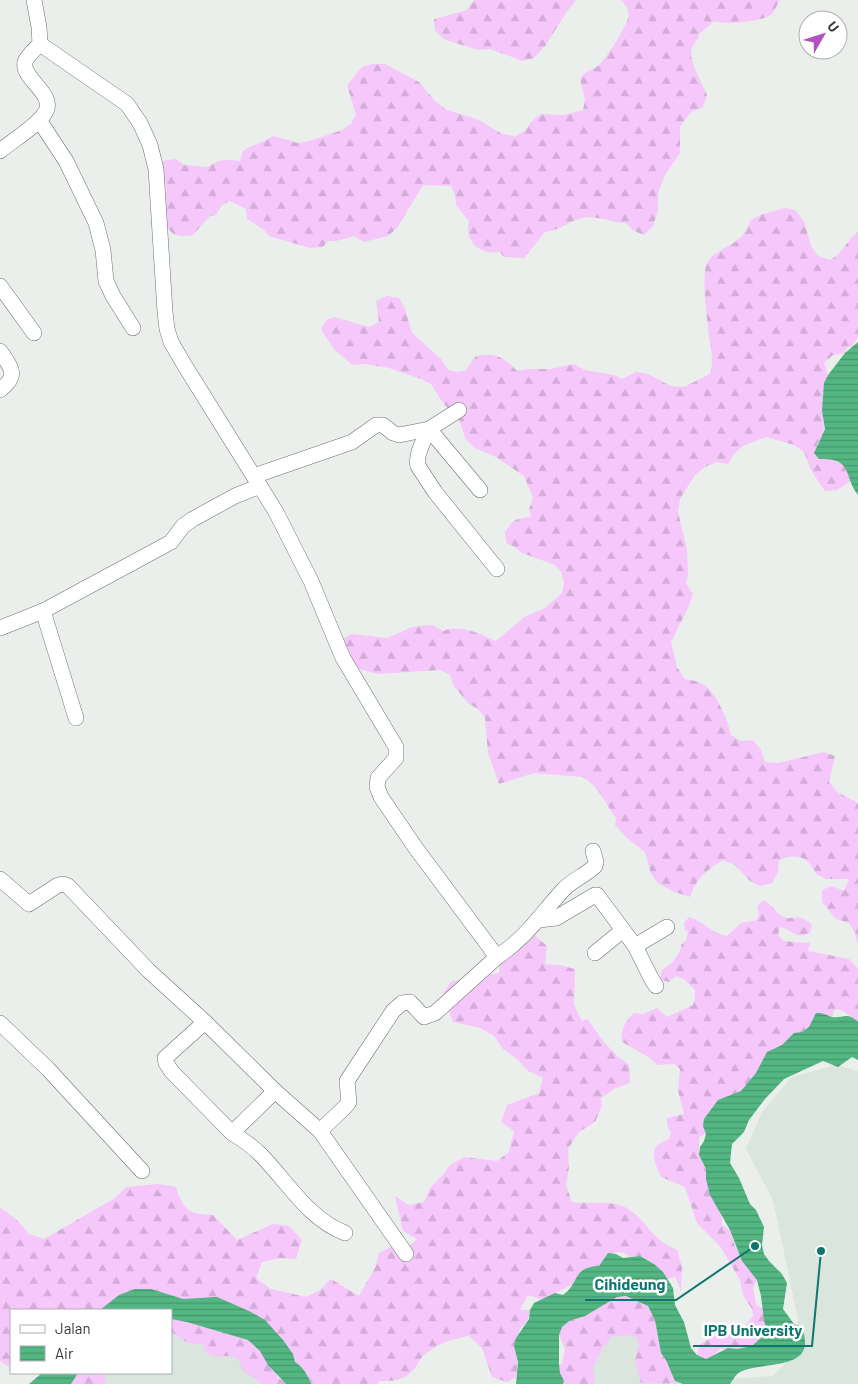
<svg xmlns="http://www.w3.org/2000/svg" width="858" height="1384" font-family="Barlow,sans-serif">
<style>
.built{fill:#d9e5dd}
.forest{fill:url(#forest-firs)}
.water{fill:url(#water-rules)}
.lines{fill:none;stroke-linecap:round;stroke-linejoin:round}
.minor-casing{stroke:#6c706d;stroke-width:16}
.minor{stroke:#fff;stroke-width:15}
.leader{fill:none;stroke:#0f766e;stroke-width:2}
.callout-dot{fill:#0f766e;stroke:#fff;stroke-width:2}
.callout-label{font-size:16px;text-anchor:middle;font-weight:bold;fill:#0f766e;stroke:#fff;stroke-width:5;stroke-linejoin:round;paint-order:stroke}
</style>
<defs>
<pattern id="forest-firs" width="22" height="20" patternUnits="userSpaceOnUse" patternTransform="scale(1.25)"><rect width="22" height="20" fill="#f6c7fb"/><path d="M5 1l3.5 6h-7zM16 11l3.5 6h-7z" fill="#d4acd8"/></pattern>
<pattern id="water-rules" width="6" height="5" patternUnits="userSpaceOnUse" patternTransform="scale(1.25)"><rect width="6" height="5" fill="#53b783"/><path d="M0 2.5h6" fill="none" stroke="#46966c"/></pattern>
</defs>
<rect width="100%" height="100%" fill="#eaefeb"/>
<g class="built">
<path d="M836 1065 858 1071V1384H564L562 1370 569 1335 630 1304 672 1383 773 1376 792 1356 798 1319 773 1200 746 1149 762 1112 792 1077Z"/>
<path d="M198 1329 273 1384H59L68 1373H171V1331Z"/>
</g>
<g class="forest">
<path d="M474 0H576L566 13 545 46 534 58 523 61 490 49 478 50 443 39 435 30 434 19 467 10Z"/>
<path d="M621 0H780C777 4 775 10 772 14 763 22 725 25 714 21L699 34C699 40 694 42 692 48 687 59 703 84 707 95L703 107 691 112 680 127V153L665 175 658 193V211L653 226 644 235 634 231 626 223C612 223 597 215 583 218 569 221 559 231 545 232L524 258 504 257 500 252C480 255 464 242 469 221L456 205 455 195 451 186 423 185 397 228 388 236 364 242 354 236 336 241H328L323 247 310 248 269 236 264 230 247 219 246 209 230 201 222 205 216 215 210 216 193 235C178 237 173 237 164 223 167 211 164 201 167 189L156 169 163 164V161L175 159 185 165 208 167C219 159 226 159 240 161L243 151C253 144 263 143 273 136L298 143 310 141 342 130 351 124 356 115 347 85 362 67 373 64H385L419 82 435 101 445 109 479 120 502 134 515 136 525 131 532 121 541 114 564 115 583 110 585 100 580 79C589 68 590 72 599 65 605 61 627 25 628 18 630 10 626 5 621 0Z"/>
<path d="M784 208 795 210 804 221 811 246 818 256 830 260C844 252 846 241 858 232V337L852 347 848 346 845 353 833 355 824 363 828 375C823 385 823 399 823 410 822 426 828 430 817 444L820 459C837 459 838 464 853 468L851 481 837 490 825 491 812 472 804 452 794 445 766 437 743 446 734 454 728 464 717 462 705 467 694 476 680 499 678 512 687 550 688 575 686 583 693 594 689 606 671 642 677 667 685 679C693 680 701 682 707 687 718 697 728 721 731 735L741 741 753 740 761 750 765 762 778 763 824 752 835 756 829 782 837 792 858 803V945L855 933 849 923 836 919 822 902V890L832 886 844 891 849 879H826L816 874C808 856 796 853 779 860L778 872 772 883 760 886 750 881 735 865 723 860C705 872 698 876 690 897L672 891 658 883 651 874 645 852 627 838 615 825 616 818C606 805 598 784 582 777L534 773 499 784 488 753 485 718 478 709 468 703 454 686 450 675 440 670 378 674 354 668 342 639 352 634 388 638 409 628 420 626 432 625 443 631C463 624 478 634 496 641L524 617 545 608 562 593 564 583 561 572 555 565 522 553 513 546 507 544 505 533C512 520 516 518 531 517L529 509 533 498 524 476 496 457 475 448 466 440 459 420 443 403 431 384 421 379 389 368 365 364 352 365 333 348 321 329 327 320 334 317 369 327 379 322 376 301 387 296 399 298 405 309 412 333 441 359 448 370 457 372 465 371 476 356C495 352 504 357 517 371L528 369H551L574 364 585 370 614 375 622 379 636 372 648 374 671 386 684 387 710 374C714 361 711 349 709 336 707 318 702 283 706 266 711 247 744 248 750 221L760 215Z"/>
<path d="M763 900C774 905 773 911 782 916 793 923 796 910 812 925L810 933C793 940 794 930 780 927L778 935 784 941 810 943 808 951 849 959 858 968V1022L843 1011 835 1009 832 1017 706 1133 699 1138V1155L706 1169V1179L721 1207 722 1225 730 1230 735 1246 757 1280 753 1288 756 1305 764 1309 776 1325 752 1346 737 1349H720L713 1356 706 1359 697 1355 700 1344 721 1332 738 1335 753 1316 752 1309 743 1295 740 1280 720 1246 697 1223 685 1187 661 1177C654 1162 647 1145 668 1140L671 1133 667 1125V1118L684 1114 678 1091 680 1069 674 1064 657 1065 650 1058 622 1042C620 1031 626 1020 634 1013L643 1014 657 1008 667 1017 693 1005 695 998V990L684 979 676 976 669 982 661 980V971L673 962 681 949V945L686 940 688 932 685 930 684 923 689 917C704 921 712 934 727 936L741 923 757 920 759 913 757 906Z"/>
<path d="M533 934 547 946 545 964 559 965 575 969 574 1005 582 1021 588 1019C598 1036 612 1053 629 1065L630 1083 614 1089 601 1098 602 1106 595 1122 579 1132 568 1149 569 1168 566 1185 572 1202C588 1204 604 1201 619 1205 636 1209 647 1229 660 1240 665 1244 671 1247 677 1250L682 1267 681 1291 675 1277 668 1279 654 1264 640 1256 631 1257 622 1252 608 1253 599 1266C587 1266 577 1273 573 1284L542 1300 528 1295 520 1310H530C528 1326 523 1322 519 1332 513 1347 520 1362 516 1377L507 1382 492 1377 482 1348 469 1336C452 1339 435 1344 422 1357 419 1361 417 1366 413 1370 403 1381 394 1381 380 1381L378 1384H306L219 1306 108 1310H11V1368L0 1361V1207L18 1221 29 1234 44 1239 115 1198 126 1187 158 1184 176 1187C184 1211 188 1214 213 1215L237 1240 273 1224 289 1226 302 1240 296 1259 280 1258 262 1262 256 1278 271 1289 306 1297 320 1290 331 1279 359 1296 375 1268 379 1253 393 1246 406 1249 417 1239 403 1231 395 1196 409 1205 424 1202 430 1188 442 1176 450 1165 464 1157 497 1161 509 1152 514 1131 501 1122 507 1105 539 1093 543 1078 528 1071 517 1059 503 1049 494 1036 480 1028 453 1022 443 993 452 981 499 973 503 944Z"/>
<path d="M609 1296 646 1297 700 1384 641 1383 635 1360 639 1345 637 1338 629 1335 612 1336 601 1351 593 1368 595 1384H561L555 1371 559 1364H562L565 1349 555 1326Z"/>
<path d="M171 1315 258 1340 278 1378 288 1384H260C257 1377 249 1377 244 1371 241 1367 241 1361 235 1358 225 1352 220 1362 204 1351L203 1343C189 1347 182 1339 171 1332Z"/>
<path d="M78 1373H107L104 1378 106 1384H61L77 1375Z"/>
</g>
<g class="water">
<path d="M858 342V495C843 476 854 458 819 459L814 453 825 429 822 411 824 383 828 375 845 353Z"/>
<path d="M816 1013C825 1013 825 1015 832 1017 843 1019 847 1011 858 1022V1060L852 1057 838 1067 823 1061 784 1079 765 1099 749 1120 744 1132 732 1144 730 1163 739 1178 750 1204 756 1210 764 1227 762 1245 764 1254 769 1261 782 1274 787 1283 783 1309 794 1324 802 1327C803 1332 805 1337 805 1342 806 1370 758 1362 740 1372 736 1374 733 1380 730 1384H683L675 1381 666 1360 661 1353 655 1320 648 1306 626 1296 617 1297 585 1316 569 1321 562 1327 559 1335V1364L560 1373 564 1381 563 1384H516L518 1362 514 1346 516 1338 529 1319 530 1310 534 1303 555 1293 563 1295C580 1283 572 1267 599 1266L608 1253 616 1254 623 1258 640 1256 654 1264 663 1272 673 1288 675 1305 684 1322 691 1348 697 1355 706 1359 728 1348 737 1349 752 1346 764 1335 766 1328 764 1320 761 1296 757 1280 742 1261 730 1230 710 1195 706 1179V1169L699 1155 700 1147 704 1141 706 1134 703 1126 704 1119 718 1100 741 1091 756 1073 767 1052 782 1045 794 1033 802 1032 809 1027Z"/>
<path d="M135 1289H151L183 1299 217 1297 249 1311 265 1320 283 1340 293 1354 295 1362C304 1368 307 1374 311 1384H286L268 1365 260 1351 248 1340 187 1322 171 1319V1310H100L119 1295Z"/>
<path d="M42 1373H78L71 1384H29Z"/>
</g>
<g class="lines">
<g class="minor-casing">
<g id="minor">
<path d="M40 44 127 104 140 123 150 145 156 169 165 312 167 329 171 342 185 366 276 512 311 581 343 658 396 747V758L378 778 377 787 381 797 415 847 497 957C527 937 540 915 563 890 572 880 586 875 595 866L596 862 593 851"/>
<path d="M39 120 66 161 96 223 103 250 106 281 113 296 133 328"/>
<path d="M0 151C12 141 37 126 45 113 57 94 21 79 25 62 27 56 35 49 40 44L39 27 34 0"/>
<path d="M0 286 34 333"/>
<path d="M0 351C12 369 19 375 0 390"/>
<path d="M254 476 352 442 376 425H383L393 433 399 435 429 429 459 410"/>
<path d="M480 490 429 429C424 440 415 455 418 466L435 492 497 569"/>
<path d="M43 611 76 718"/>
<path d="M0 628 43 611 160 548 171 542 183 526 193 519 235 496 260 486"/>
<path d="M0 879 29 904 58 885 63 884 68 886 149 971 205 1022 275 1091 320 1131 406 1254"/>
<path d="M539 920 556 918 595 895H597L635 946 651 978 656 986"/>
<path d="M635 946 667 927"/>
<path d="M595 953 623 930"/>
<path d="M205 1022 165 1058 166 1063 172 1072 232 1133 275 1091"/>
<path d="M0 1023 48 1069 142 1171"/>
<path d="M320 1131 345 1107 349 1102 347 1081 393 1011 402 1003 410 1002 424 1017 435 1013 497 957"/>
<path d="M232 1133C242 1139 252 1146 260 1154 287 1181 308 1219 345 1233"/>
</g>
</g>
<use href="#minor" class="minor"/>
</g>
<path class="leader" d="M755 1246L676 1300H585M821 1251L812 1346H693"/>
<g class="callout-dot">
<circle cx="755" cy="1246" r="5"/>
<circle cx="821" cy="1251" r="5"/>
</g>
<g class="callout-label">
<text x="630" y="1290">Cihideung</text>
<text x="753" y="1336">IPB University</text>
</g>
<rect x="10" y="1309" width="162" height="65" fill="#ffffff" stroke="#aeafae"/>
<rect x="20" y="1325" width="25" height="8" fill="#ffffff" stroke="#aeafae"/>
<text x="55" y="1334" font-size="15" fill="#353735">Jalan</text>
<rect x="20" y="1346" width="25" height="15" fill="url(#water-rules)" stroke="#aeafae"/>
<text x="55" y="1359" font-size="15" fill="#353735">Air</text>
<g transform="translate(823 35) rotate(51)"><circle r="24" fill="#ffffff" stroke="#aeafae"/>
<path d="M0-4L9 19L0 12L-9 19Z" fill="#b053bd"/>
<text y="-8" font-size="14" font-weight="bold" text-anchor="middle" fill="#353735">U</text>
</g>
</svg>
